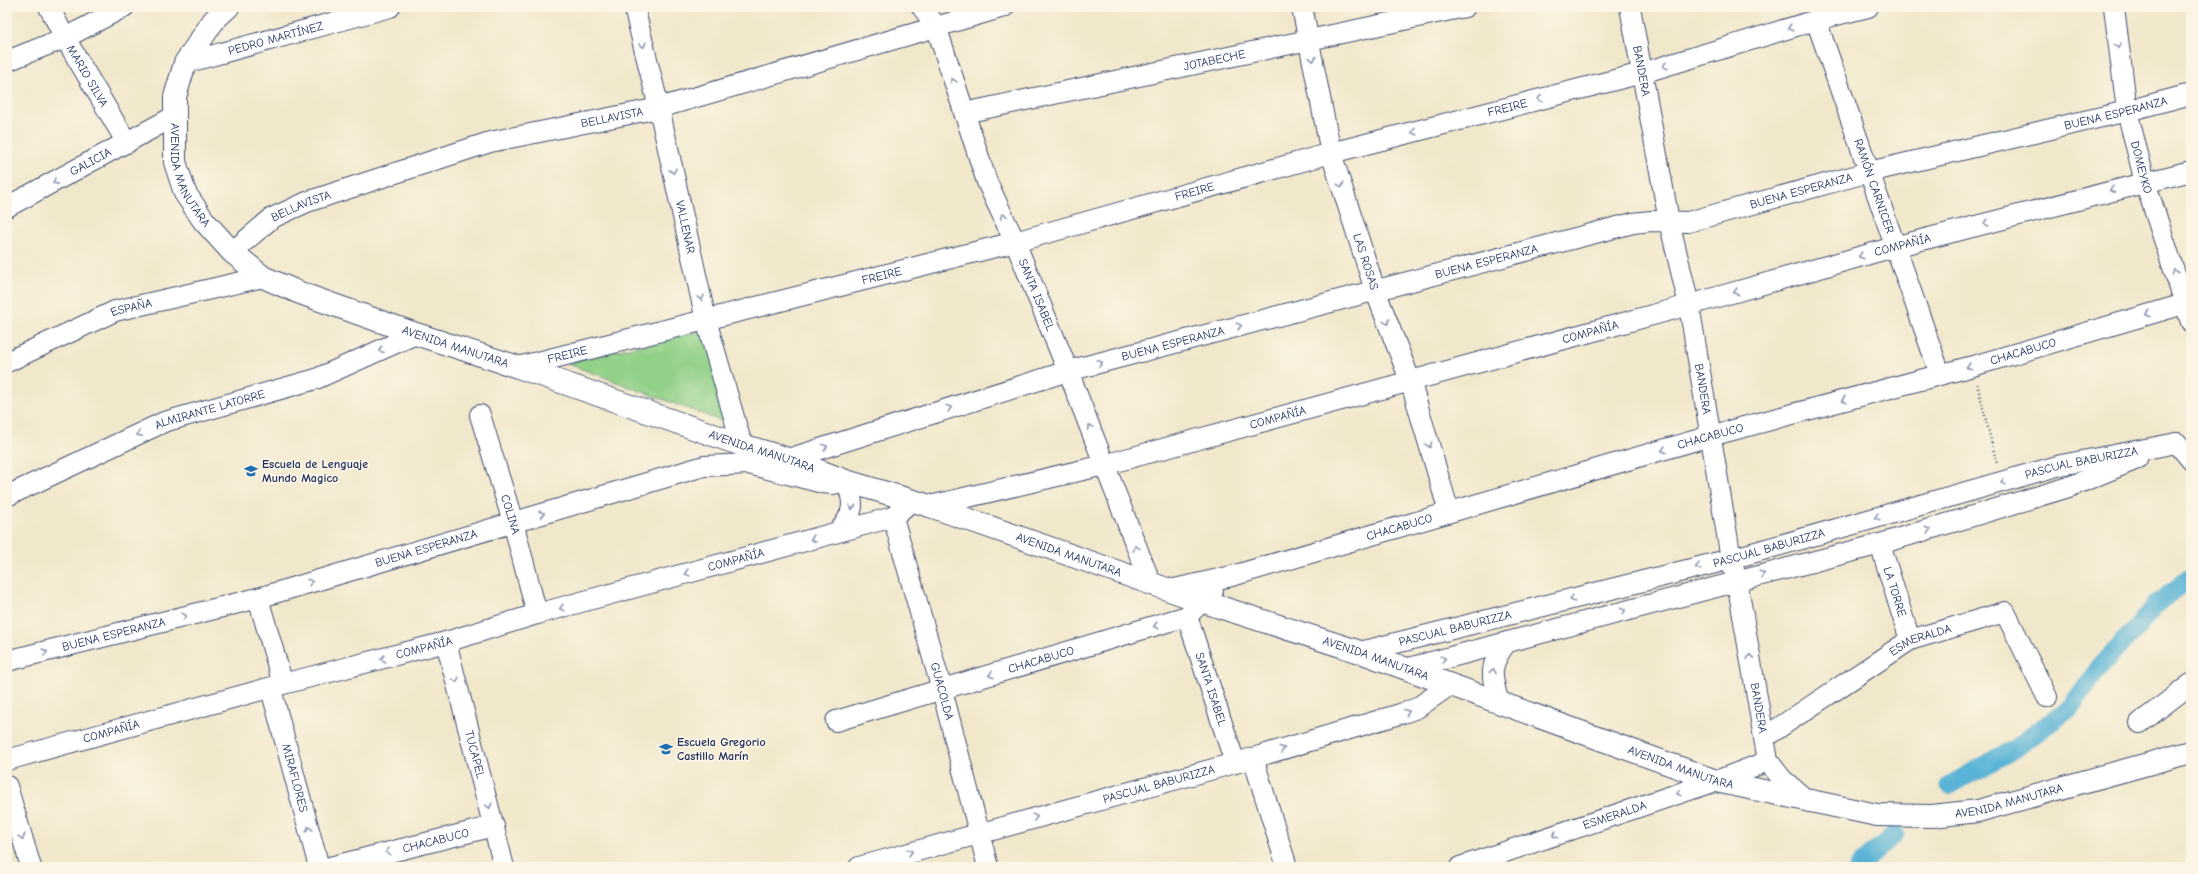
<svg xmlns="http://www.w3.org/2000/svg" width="2198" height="874" font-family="'Comic Neue',sans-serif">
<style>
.green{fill:#90d087;stroke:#568072}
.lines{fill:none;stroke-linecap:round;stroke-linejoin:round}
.canal{stroke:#58b3d6;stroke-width:19}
.minor-casing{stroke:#3b4b6e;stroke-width:22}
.major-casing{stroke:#3b4b6e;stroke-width:24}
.path{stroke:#3b4b6e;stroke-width:2.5;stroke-dasharray:1 3;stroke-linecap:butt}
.minor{stroke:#fff;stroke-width:20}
.major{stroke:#fff;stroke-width:22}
.oneway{stroke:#8d97ae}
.labels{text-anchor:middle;stroke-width:3.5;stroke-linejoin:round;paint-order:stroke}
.street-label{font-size:12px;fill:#1b2f5e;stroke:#fcf5e5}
.poi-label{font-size:12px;font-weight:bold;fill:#1b2f5e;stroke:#fcf5e5;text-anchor:start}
</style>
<rect width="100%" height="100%" fill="#fcf5e5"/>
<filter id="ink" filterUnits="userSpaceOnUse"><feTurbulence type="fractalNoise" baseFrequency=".025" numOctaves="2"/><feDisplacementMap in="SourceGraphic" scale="8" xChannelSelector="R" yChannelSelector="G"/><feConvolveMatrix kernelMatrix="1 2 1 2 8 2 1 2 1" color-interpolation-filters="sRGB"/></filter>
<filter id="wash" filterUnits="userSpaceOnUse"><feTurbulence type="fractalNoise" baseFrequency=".012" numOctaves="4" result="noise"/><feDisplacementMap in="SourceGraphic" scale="16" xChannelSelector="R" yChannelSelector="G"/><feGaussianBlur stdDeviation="0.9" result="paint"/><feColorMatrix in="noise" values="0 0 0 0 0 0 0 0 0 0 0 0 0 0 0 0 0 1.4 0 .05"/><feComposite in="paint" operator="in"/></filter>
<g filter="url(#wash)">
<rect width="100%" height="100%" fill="#f1e7cb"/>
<path class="green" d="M707 329 729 424 566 363Z"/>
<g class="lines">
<g class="canal">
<path d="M1950 785 2014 749 2070 708 2102 664 2135 630 2156 605 2191 577"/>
<path d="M1858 867 1895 834"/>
</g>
</g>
</g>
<g filter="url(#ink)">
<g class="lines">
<g class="minor-casing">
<g id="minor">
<path id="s1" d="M49 7 65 38 127 143"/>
<path id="s2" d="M634 7 659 108 706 320 742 445"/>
<path id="s3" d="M922 7 936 26 987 182 1015 242 1068 371 1151 584"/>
<path id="s4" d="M1302 7 1331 153 1375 290 1410 380 1449 512"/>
<path id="s5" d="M1630 7 1669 221 1689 305 1731 559 1737 581 1768 761 1782 779 1809 802"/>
<path id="s6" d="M2114 7 2127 111 2145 182 2191 322"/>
<path id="s7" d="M1816 20 1940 374"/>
<path d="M7 61 65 38 124 7"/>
<path id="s8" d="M185 63 390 7"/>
<path id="s9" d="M964 113 1465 7"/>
<path id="s10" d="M7 207 175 116"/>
<path id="s11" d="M232 252 272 218 307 202 490 142 659 108 1004 7"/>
<path id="s12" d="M7 362 115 311 263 277"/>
<path id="s13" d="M518 367 1015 242 1331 153 1642 73 1816 20 1868 7"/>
<path id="s14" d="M480 415 513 522 537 614"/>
<path d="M2177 443 2191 460"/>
<path id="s15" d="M788 459 1068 371 1633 223 1651 221 1688 222 1869 172 2127 111 2191 94"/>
<path id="s16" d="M7 496 164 422 316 379 416 334"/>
<path id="s17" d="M930 506 1104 465 1689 305 1894 247 2191 171"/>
<path id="s18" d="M893 517 942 690 988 867"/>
<path id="s19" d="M1880 544 1910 640"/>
<path id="s20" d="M1170 590 1232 576 1710 436 1973 366 2191 302"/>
<path d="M258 598 283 684"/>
<path id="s21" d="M1187 616 1235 763"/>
<path id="s22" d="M446 642 504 867"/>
<path id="s23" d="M1360 652 1731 559 2061 465 2177 443"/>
<path id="s24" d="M7 661 258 598 704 466 749 464 823 483 833 484 846 481C855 503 855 512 839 531"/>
<path d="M1405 669 1880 544 2069 487 2137 459"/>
<path id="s25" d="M271 689 319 867"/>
<path d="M1499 703C1491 675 1488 666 1507 642"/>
<path id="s26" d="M836 721 1187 616 1213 591"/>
<path d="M2140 723 2191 684"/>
<path id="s27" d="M1765 737 1910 640 2005 612 2047 697"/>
<path d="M1253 758 1287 867"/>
<path id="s28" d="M7 760 283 684 446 642 537 614 893 517 913 500"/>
<path d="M7 786 31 867"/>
<path id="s29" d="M330 867 494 826"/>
<path id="s30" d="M859 867 1253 758 1400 714 1417 708 1450 685"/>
<path id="s31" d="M1460 867 1716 781 1768 761"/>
</g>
</g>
<g class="major-casing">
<g id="major">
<path id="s32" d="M228 7 214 20 185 63 175 97V162L185 193 204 221 232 252 263 277 300 293 416 334 518 367 742 445 788 459 846 481 930 506 1201 601 1360 652 1716 781 1877 815 1932 816 1978 811 2191 752"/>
</g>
</g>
<path class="path" d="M1977 384 1997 464"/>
<use href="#minor" class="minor"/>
<use href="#major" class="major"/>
</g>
<defs><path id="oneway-chevron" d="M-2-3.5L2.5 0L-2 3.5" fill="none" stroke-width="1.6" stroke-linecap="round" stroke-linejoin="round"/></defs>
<g class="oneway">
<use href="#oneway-chevron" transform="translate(1790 28) rotate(163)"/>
<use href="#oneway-chevron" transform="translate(643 45) rotate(76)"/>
<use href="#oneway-chevron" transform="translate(2118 46) rotate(83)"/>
<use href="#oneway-chevron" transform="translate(1313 59) rotate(79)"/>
<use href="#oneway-chevron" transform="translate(1665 66) rotate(163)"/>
<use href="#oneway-chevron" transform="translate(953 81) rotate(-108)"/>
<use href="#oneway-chevron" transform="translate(1540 99) rotate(166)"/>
<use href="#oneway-chevron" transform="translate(1414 132) rotate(166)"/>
<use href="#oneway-chevron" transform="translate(673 171) rotate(78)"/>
<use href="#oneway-chevron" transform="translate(55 182) rotate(152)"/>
<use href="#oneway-chevron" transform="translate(1341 185) rotate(72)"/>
<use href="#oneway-chevron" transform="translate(2112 190) rotate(166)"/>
<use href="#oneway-chevron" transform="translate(1003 216) rotate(-115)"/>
<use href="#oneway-chevron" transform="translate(1986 223) rotate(166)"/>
<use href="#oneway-chevron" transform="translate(1861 256) rotate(164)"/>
<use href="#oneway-chevron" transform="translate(2175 272) rotate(-109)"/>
<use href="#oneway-chevron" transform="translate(1736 292) rotate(164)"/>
<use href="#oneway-chevron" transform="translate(701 298) rotate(78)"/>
<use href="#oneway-chevron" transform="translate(2148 314) rotate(163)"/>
<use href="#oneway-chevron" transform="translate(1387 322) rotate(69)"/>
<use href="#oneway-chevron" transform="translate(1239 326) rotate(-15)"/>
<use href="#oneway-chevron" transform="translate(381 350) rotate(157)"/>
<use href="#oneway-chevron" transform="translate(1100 363) rotate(-15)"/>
<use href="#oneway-chevron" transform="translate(1969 367) rotate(165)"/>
<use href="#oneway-chevron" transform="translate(1844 400) rotate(165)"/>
<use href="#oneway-chevron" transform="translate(949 408) rotate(-17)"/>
<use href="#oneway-chevron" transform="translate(1090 427) rotate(-111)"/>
<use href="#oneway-chevron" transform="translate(139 434) rotate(155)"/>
<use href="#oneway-chevron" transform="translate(1429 445) rotate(73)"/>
<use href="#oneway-chevron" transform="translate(825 447) rotate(-17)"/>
<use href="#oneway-chevron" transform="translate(1664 450) rotate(164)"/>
<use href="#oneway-chevron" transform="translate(2003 482) rotate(164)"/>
<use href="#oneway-chevron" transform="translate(852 507) rotate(94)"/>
<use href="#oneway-chevron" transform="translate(542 514) rotate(-16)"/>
<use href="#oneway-chevron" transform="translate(1877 517) rotate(164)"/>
<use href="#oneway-chevron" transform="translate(1928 530) rotate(-17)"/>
<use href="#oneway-chevron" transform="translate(813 539) rotate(165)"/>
<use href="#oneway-chevron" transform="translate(1136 548) rotate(-111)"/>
<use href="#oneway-chevron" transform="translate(1698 567) rotate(166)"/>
<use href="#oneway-chevron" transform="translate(687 573) rotate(165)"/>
<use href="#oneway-chevron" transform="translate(1762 574) rotate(-14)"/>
<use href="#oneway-chevron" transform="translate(310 582) rotate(-17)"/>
<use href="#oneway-chevron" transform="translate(1572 599) rotate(166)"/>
<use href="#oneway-chevron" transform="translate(562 608) rotate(165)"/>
<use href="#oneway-chevron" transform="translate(1623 611) rotate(-15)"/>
<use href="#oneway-chevron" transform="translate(184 616) rotate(-14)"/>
<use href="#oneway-chevron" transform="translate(1156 626) rotate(163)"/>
<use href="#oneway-chevron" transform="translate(45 652) rotate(-14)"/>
<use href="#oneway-chevron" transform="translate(1750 657) rotate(-100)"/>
<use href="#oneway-chevron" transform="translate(383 659) rotate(166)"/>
<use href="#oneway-chevron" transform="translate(1443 659) rotate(-15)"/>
<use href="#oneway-chevron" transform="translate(1493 671) rotate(-80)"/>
<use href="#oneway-chevron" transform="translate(991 675) rotate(163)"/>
<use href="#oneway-chevron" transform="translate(456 680) rotate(75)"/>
<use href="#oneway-chevron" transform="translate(1407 712) rotate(-20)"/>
<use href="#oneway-chevron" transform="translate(1282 749) rotate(-17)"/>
<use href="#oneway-chevron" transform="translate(1679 793) rotate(161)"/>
<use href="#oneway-chevron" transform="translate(489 806) rotate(75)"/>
<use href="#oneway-chevron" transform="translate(1035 817) rotate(-15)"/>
<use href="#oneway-chevron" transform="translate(309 829) rotate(-105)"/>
<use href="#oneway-chevron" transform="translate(1555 835) rotate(161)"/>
<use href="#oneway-chevron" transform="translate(22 837) rotate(74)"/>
<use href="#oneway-chevron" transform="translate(388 852) rotate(166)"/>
<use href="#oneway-chevron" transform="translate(910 852) rotate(-16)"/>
</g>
</g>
<defs>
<g id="school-bare" transform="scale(1.08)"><path d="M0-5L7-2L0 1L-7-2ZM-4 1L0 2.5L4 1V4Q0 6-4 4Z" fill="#1f6fb2" stroke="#fcf5e5" stroke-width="2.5" paint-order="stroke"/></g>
</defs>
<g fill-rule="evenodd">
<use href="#school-bare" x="251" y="471"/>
<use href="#school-bare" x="666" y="749"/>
</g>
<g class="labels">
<g class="street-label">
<text dy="4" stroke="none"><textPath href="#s8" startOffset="94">PEDRO MARTÍNEZ</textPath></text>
<text dy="4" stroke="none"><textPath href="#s9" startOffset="256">JOTABECHE</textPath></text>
<text dy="4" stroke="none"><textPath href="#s5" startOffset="65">BANDERA</textPath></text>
<text dy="4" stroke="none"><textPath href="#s1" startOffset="79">MARIO SILVA</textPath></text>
<text dy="4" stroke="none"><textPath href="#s13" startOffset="1023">FREIRE</textPath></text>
<text dy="4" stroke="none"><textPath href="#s15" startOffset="1374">BUENA ESPERANZA</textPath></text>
<text dy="4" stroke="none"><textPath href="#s11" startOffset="408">BELLAVISTA</textPath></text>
<text dy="4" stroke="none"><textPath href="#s10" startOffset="95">GALICIA</textPath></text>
<text dy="4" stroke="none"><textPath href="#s6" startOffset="163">DOMEYKO</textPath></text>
<text dy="4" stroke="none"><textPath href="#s32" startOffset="188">AVENIDA MANUTARA</textPath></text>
<text dy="4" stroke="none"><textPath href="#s7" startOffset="176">RAMÓN CARNICER</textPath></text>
<text dy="4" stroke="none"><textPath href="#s13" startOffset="699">FREIRE</textPath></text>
<text dy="4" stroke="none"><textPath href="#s15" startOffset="1050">BUENA ESPERANZA</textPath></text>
<text dy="4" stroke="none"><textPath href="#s11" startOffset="84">BELLAVISTA</textPath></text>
<text dy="4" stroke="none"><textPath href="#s2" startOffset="226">VALLENAR</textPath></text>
<text dy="4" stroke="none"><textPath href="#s17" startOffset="1007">COMPAÑÍA</textPath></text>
<text dy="4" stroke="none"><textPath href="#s15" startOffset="726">BUENA ESPERANZA</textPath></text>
<text dy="4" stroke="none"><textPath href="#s4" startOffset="263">LAS ROSAS</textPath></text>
<text dy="4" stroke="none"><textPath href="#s13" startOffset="375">FREIRE</textPath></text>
<text dy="4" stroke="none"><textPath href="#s3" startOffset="311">SANTA ISABEL</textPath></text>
<text dy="4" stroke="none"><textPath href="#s12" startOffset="136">ESPAÑA</textPath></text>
<text dy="4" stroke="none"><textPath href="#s17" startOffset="683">COMPAÑÍA</textPath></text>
<text dy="4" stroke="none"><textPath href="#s15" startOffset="402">BUENA ESPERANZA</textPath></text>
<text dy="4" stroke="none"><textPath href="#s32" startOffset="524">AVENIDA MANUTARA</textPath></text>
<text dy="4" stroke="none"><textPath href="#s20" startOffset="886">CHACABUCO</textPath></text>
<text dy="4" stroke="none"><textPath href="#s13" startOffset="51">FREIRE</textPath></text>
<text dy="4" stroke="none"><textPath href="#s5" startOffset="389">BANDERA</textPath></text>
<text dy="4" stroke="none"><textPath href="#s16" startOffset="221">ALMIRANTE LATORRE</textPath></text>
<text dy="4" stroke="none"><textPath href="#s17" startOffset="359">COMPAÑÍA</textPath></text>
<text dy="4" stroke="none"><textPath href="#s20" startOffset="562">CHACABUCO</textPath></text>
<text dy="4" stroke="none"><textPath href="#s32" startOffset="848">AVENIDA MANUTARA</textPath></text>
<text dy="4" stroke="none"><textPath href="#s23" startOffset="746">PASCUAL BABURIZZA</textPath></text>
<text dy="4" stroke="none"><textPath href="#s14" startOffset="104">COLINA</textPath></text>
<text dy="4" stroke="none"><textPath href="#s20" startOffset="238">CHACABUCO</textPath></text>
<text dy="4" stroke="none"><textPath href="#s24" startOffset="434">BUENA ESPERANZA</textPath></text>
<text dy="4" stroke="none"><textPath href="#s23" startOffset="422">PASCUAL BABURIZZA</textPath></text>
<text dy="4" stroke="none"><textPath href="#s32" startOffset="1172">AVENIDA MANUTARA</textPath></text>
<text dy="4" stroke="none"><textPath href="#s28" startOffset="756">COMPAÑÍA</textPath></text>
<text dy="4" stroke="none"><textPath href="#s19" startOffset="50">LA TORRE</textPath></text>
<text dy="4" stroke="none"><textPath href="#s23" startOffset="98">PASCUAL BABURIZZA</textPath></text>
<text dy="4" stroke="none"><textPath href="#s24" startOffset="110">BUENA ESPERANZA</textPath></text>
<text dy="4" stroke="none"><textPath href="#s27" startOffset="184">ESMERALDA</textPath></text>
<text dy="4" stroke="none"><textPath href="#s28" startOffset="432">COMPAÑÍA</textPath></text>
<text dy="4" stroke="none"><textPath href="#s32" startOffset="1496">AVENIDA MANUTARA</textPath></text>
<text dy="4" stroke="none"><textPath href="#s26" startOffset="214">CHACABUCO</textPath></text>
<text dy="4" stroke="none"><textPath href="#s21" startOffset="77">SANTA ISABEL</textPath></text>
<text dy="4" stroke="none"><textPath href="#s18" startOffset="181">GUACOLDA</textPath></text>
<text dy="4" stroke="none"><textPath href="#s5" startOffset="713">BANDERA</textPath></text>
<text dy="4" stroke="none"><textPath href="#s28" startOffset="108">COMPAÑÍA</textPath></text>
<text dy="4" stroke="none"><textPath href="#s22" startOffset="116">TUCAPEL</textPath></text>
<text dy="4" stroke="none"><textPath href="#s32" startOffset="1820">AVENIDA MANUTARA</textPath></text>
<text dy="4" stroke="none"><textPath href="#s25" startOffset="92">MIRAFLORES</textPath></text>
<text dy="4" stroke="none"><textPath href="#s30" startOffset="311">PASCUAL BABURIZZA</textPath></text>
<text dy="4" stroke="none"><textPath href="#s32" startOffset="2156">AVENIDA MANUTARA</textPath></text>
<text dy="4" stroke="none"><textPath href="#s31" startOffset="163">ESMERALDA</textPath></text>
<text dy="4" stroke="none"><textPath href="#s29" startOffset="109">CHACABUCO</textPath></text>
</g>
<g class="poi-label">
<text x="262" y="468">Escuela de Lenguaje<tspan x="262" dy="14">Mundo Magico</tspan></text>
<text x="677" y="746">Escuela Gregorio<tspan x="677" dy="14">Castillo Marín</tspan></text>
</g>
</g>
<rect width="2198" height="874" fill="none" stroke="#fcf5e5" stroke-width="24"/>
</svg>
